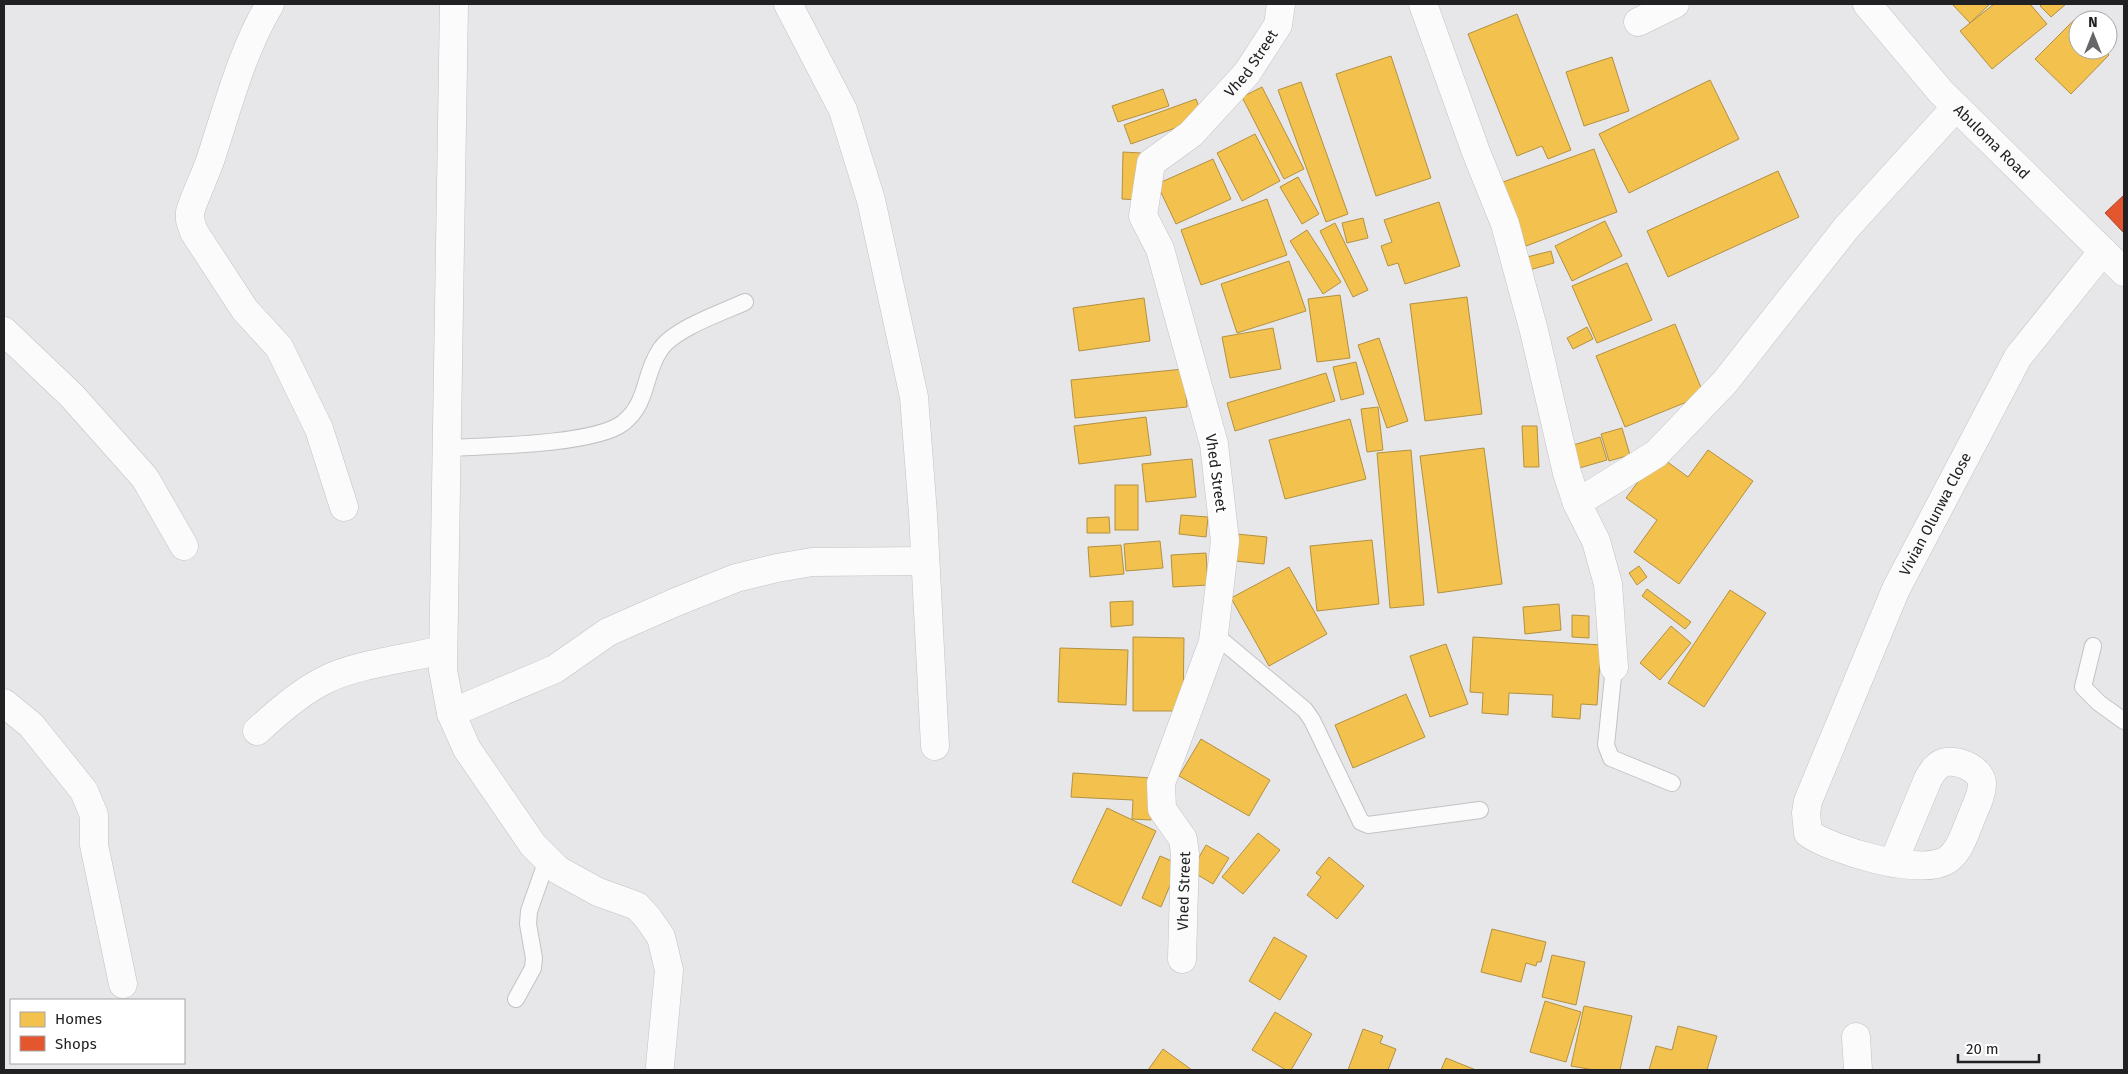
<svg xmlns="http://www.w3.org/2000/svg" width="2128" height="1074" font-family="'Fira Sans',sans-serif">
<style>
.homes{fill:#f2c14e;stroke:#b39141}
.shops{fill:#e4572e;stroke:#aa462a}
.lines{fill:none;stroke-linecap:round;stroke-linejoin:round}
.lane-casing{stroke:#c3c2c4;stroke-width:18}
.street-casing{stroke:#c3c2c4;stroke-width:29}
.secondary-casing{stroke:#c3c2c4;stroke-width:29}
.lane{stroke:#fbfbfc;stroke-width:16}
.street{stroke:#fbfbfc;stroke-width:28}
.secondary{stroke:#fbfbfc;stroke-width:28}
.labels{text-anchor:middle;stroke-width:5;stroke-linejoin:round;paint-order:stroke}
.street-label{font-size:15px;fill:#212022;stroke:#fff}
</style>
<rect width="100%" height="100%" fill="#e7e6e9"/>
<g class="homes">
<path d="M1952 4H1990L1970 23Z"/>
<path d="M1994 4H2030L2047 24 1992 69 1960 31Z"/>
<path d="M2043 4H2066L2051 17 2040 6Z"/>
<path d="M1517 14 1571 150 1548 159 1542 146 1517 156 1468 34Z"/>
<path d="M2074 20 2078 24V50H2104L2109 55 2071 94 2035 59Z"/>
<path d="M1391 56 1431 178 1376 196 1336 74Z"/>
<path d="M1612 57 1629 111 1584 126 1566 72Z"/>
<path d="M1710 80 1739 139 1629 193 1599 134Z"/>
<path d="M1301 82 1348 214 1326 222 1278 90Z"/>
<path d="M1262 87 1304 169 1284 179 1242 97Z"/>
<path d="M1163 89 1169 106 1118 122 1112 106Z"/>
<path d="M1196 99 1203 118 1131 144 1124 125Z"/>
<path d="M1255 134 1280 181 1242 201 1217 153Z"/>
<path d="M1594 149 1617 212 1526 246 1503 182Z"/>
<path d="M1123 152 1141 153 1140 200 1122 199Z"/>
<path d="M1213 159 1231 199 1176 224 1157 184Z"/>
<path d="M1778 171 1799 217 1668 277 1647 231Z"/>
<path d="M1298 177 1319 214 1302 224 1280 187Z"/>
<path d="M1267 199 1287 255 1201 285 1181 230Z"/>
<path d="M1439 202 1460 266 1405 284 1398 263 1388 266 1381 246 1392 242 1384 220Z"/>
<path d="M1363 218 1368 238 1347 243 1342 223Z"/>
<path d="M1605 221 1622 256 1572 281 1555 246Z"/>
<path d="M1335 223 1368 290 1353 297 1320 231Z"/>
<path d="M1307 230 1341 282 1323 294 1290 241Z"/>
<path d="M1551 251 1554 263 1522 272 1519 259Z"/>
<path d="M1289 261 1306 311 1237 333 1221 284Z"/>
<path d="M1627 263 1652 320 1597 343 1572 286Z"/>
<path d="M1340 295 1350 358 1317 362 1308 299Z"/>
<path d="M1467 297 1482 414 1425 421 1410 304Z"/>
<path d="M1144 298 1150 341 1079 351 1073 308Z"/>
<path d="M1675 324 1704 395 1625 427 1596 356Z"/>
<path d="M1587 327 1593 339 1573 349 1567 338Z"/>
<path d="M1273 328 1281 369 1230 378 1222 337Z"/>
<path d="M1379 338 1408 421 1387 428 1358 345Z"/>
<path d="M1356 362 1364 394 1341 400 1333 367Z"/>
<path d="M1184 369 1187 407 1075 418 1071 380Z"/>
<path d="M1326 373 1335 401 1235 431 1227 403Z"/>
<path d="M1378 407 1383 450 1367 452 1361 409Z"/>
<path d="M1146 417 1151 455 1079 464 1074 426Z"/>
<path d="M1350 419 1366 479 1285 499 1269 440Z"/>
<path d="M1522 426H1537L1539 467H1524Z"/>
<path d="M1622 428 1630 455 1609 461 1601 434Z"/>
<path d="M1600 437 1607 460 1576 469 1570 446Z"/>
<path d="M1484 448 1502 584 1438 593 1420 456Z"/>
<path d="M1411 450 1424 605 1390 608 1377 453Z"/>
<path d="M1708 450 1753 481 1679 584 1634 552 1657 520 1626 498 1658 455 1688 477Z"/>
<path d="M1192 459 1196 497 1146 502 1142 464Z"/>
<rect x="1115" y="485" width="23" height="45"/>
<path d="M1181 515 1208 517 1206 537 1179 534Z"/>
<path d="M1109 517 1110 533H1087V518Z"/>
<path d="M1237 534 1267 537 1264 564 1235 561Z"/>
<path d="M1372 540 1379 604 1317 611 1310 546Z"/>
<path d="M1160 541 1163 568 1126 571 1124 544Z"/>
<path d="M1121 545 1124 574 1090 577 1088 547Z"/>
<path d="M1206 553 1208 585 1173 587 1171 555Z"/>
<path d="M1639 566 1647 577 1637 585 1629 573Z"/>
<path d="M1289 567 1327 634 1269 666 1231 598Z"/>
<path d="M1647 589 1691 622 1685 629 1642 596Z"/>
<path d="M1730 590 1766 613 1704 707 1668 683Z"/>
<path d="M1133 601V625L1111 627 1110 602Z"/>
<path d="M1559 604 1561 630 1525 634 1523 607Z"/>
<path d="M1572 615 1589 616V638L1572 637Z"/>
<path d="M1671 626 1691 643 1660 680 1640 663Z"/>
<path d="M1133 637 1184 638 1183 711H1133Z"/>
<path d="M1473 637 1601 645 1597 705 1581 704 1580 719 1552 717 1553 695 1509 693 1508 715 1482 713 1483 693 1470 692Z"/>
<path d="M1446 644 1468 704 1430 717 1410 656Z"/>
<path d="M1060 648 1128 650 1126 705 1058 702Z"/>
<path d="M1406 694 1425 737 1353 768 1335 725Z"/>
<path d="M1201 739 1270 780 1249 816 1179 776Z"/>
<path d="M1073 773 1153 778 1151 820 1132 819 1133 800 1071 797Z"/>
<path d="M1107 808 1156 831 1121 906 1072 882Z"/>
<path d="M1258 833 1280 850 1243 894 1222 877Z"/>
<path d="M1206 845 1229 858 1213 884 1191 871Z"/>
<path d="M1160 856 1179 864 1161 907 1142 898Z"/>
<path d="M1329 857 1364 886 1337 919 1307 895 1321 877 1316 873Z"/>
<path d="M1492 929 1546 942 1541 962H1537L1536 966 1526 963 1521 982 1481 972Z"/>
<path d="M1274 937 1307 956 1280 1000 1249 981Z"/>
<path d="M1552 955 1585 962 1576 1005 1542 997Z"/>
<path d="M1545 1001 1581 1012 1566 1062 1530 1052Z"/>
<path d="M1584 1006 1632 1016 1620 1070H1594L1571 1066Z"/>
<path d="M1275 1012 1312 1034 1291 1070H1286L1252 1050Z"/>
<path d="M1678 1026 1717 1036 1707 1070H1649L1656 1046 1672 1050Z"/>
<path d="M1363 1029 1383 1036 1380 1043 1396 1049 1388 1070H1348Z"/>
<path d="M1163 1049 1192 1070H1148Z"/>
<path d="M1446 1058 1476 1070H1441Z"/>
</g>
<path class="shops" d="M2124 195V233L2105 213Z"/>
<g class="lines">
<g class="lane-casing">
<g id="lane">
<path d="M447 448C486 446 594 445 623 423 649 402 643 375 660 350 673 329 723 312 745 302"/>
<path d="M1214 634 1305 710 1312 720 1361 822 1368 825 1480 810"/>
<path d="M2093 646 2083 687 2099 703 2124 721"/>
<path d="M1614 667 1606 745 1611 758 1672 783"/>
<path d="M516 999 533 968 534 958 528 924 529 911 547 860"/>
</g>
</g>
<g class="street-casing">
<g id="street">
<path d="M270 4C242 51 228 106 211 158 205 176 196 193 190 212V220L194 232 245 310 279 347 319 429 344 507"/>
<path d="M454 4 443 670 451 713 467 749 533 845 558 870 598 892 637 906 648 918 661 937 669 970 660 1066"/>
<path d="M788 4 843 110 871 200 914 397 923 514 935 746"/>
<path d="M1423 4 1476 152 1505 224 1534 331 1567 473 1577 503 1596 541 1608 584 1614 667"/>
<path d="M1638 22 1675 4"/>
<path d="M4 331 72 396 145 478 184 546"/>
<path d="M1577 503 1656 454 1725 382 1847 227 1956 107"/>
<path d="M4 703 31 725 84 791 94 815V845L123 984"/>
<path d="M451 713 555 669 608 632 676 602 736 578 777 568 812 562 925 561"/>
<path d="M257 731C277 713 297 695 321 682 350 665 409 658 443 650"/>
<path id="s1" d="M1893 863 1928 779C1932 772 1937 763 1947 762 1960 760 1982 770 1982 784 1982 797 1974 809 1970 821 1964 835 1960 851 1947 860 1921 877 1831 850 1808 833L1806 813 1808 801 1896 589 2018 357 2103 251"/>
<path id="s2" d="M1182 959 1185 854 1183 839 1162 809 1161 783 1213 642 1225 541 1214 444 1160 249 1143 216 1151 163 1191 134 1247 73 1278 25 1281 4"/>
<path d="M1856 1037 1858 1070"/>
</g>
</g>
<g class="secondary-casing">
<g id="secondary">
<path id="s3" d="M1867 4 1941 92 2124 272"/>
</g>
</g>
<use href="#lane" class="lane"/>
<use href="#street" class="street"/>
<use href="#secondary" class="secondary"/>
</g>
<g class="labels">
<g class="street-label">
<text dy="5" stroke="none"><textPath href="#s2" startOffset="968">Vhed Street</textPath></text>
<text dy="5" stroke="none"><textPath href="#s3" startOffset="186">Abuloma Road</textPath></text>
<text transform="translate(1216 473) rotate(82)" y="5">Vhed Street</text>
<text dy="5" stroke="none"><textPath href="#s1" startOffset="740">Vivian Olunwa Close</textPath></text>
<text dy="5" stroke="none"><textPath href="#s2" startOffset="68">Vhed Street</textPath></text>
</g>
</g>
<rect width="2128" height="1074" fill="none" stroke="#212022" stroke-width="10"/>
<rect x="10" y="999" width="175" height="65" fill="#ffffff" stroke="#a6a6a7"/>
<rect x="20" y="1012" width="25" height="15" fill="#f2c14e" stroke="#a6a6a7"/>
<text x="55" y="1024" font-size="15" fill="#212022">Homes</text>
<rect x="20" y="1036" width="25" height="15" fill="#e4572e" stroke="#a6a6a7"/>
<text x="55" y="1049" font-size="15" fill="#212022">Shops</text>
<g transform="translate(2093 35)"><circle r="24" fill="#ffffff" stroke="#a6a6a7"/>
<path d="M0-4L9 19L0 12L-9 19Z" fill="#666568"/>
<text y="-8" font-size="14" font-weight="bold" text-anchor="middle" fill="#212022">N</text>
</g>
<path d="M1958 1054v8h81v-8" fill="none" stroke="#212022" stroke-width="2.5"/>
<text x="1966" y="1054" font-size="15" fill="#212022" stroke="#ffffff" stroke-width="4" paint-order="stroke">20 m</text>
</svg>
